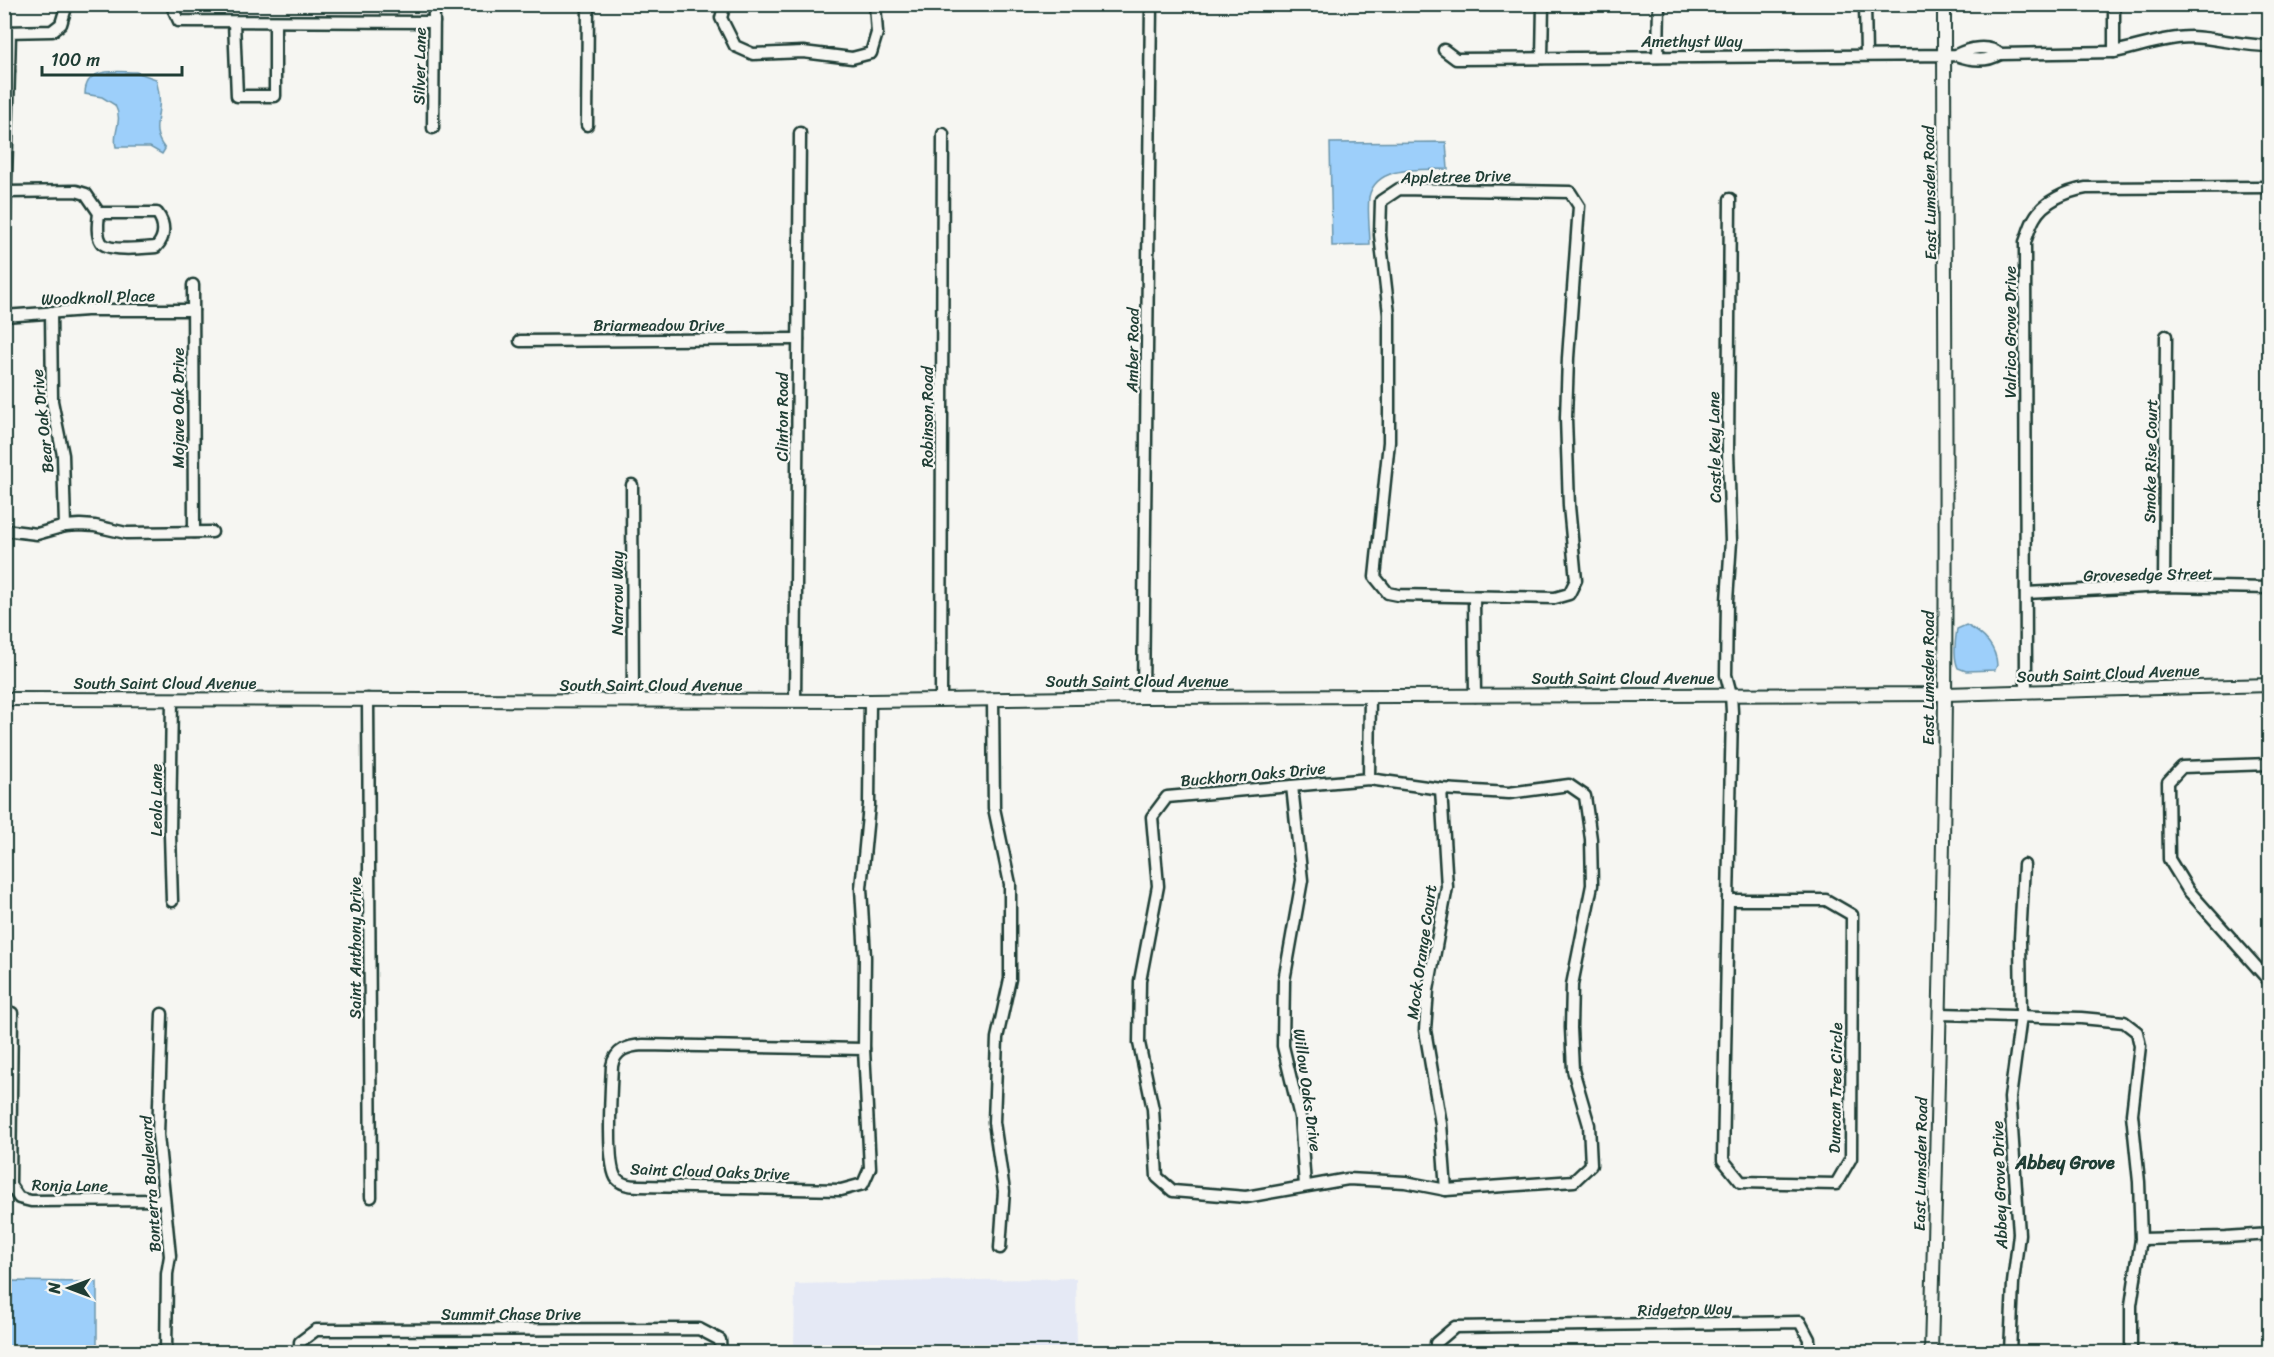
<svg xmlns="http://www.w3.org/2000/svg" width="2274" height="1357" font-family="Sriracha,sans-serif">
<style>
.built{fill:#e5e9f5}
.water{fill:#9dcffa;stroke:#6b95ab;stroke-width:1.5}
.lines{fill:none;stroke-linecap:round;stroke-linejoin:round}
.minor-casing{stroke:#1f3d34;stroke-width:15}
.tertiary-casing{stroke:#1f3d34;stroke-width:16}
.minor{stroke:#f6f6f2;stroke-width:10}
.tertiary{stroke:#f6f6f2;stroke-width:12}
.labels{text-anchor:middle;stroke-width:4.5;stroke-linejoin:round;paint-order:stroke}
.street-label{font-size:16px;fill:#1f3d34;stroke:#f6f6f2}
.neighbourhood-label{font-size:18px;font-weight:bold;fill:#1f3d34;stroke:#f6f6f2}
</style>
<rect width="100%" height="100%" fill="#f6f6f2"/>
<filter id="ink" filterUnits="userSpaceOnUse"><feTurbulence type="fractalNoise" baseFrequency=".0167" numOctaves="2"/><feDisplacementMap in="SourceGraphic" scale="12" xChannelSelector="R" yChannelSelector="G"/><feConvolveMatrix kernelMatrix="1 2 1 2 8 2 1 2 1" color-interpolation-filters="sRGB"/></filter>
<g filter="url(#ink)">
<path class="built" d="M1076 1278 1077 1352H794L795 1284Z"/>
<g class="water">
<path d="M136 72 156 79C158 88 161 98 159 108 157 125 153 134 165 149L162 154 150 147H116C112 132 124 122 115 105L102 97 85 94C85 66 116 72 136 72Z"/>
<path d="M1446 142 1448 169C1423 170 1376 164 1369 197 1367 212 1370 230 1370 245L1332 246 1330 143Z"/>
<path d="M1966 625C1982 633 1996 646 1997 665L1995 670 1966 671 1958 668C1953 657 1955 641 1957 629Z"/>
<path d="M5 1281 97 1282V1352H5Z"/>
</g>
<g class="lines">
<g class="minor-casing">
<g id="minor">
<path d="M171 4 179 21 434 22"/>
<path d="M725 4 721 18 735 46 753 54 803 52 852 58 871 53 877 33 875 4"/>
<path d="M1865 4 1866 55"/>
<path d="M2114 4V52C2139 47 2166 37 2191 37 2218 38 2243 46 2270 46"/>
<path d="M234 22 237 96H275V22"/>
<path d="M4 32 52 31 61 24 67 4"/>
<path d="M1444 50 1456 59 1956 55C1970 60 1987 62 2000 54 1988 44 1969 48 1956 55"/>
<path d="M2000 54 2114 52"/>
<path d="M1658 57 1659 4"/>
<path d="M1542 58 1543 4"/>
<path d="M4 71H9L10 32"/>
<path d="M587 125 588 4"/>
<path d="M433 128 434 4"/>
<path d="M1399 189 1570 192 1579 206 1568 358 1566 418 1569 506 1576 580 1569 594 1555 598 1398 595 1388 593 1375 577 1389 442V314L1380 235 1381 201Z"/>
<path d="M7 192 76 191 86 194 99 213H157C165 223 166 237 156 247 144 248 107 252 101 242 96 234 98 222 99 213"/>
<path d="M4 251 9 71"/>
<path d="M193 285 194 532"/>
<path d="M51 312 52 401 63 455 65 526"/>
<path d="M4 316 87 310H193"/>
<path d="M520 341 798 339"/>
<path d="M632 485 633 701"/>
<path d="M4 530 37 534 65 526 80 525 95 526 126 533 212 532"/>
<path d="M2164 586 2166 336"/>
<path d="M2026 593 2164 586 2270 588"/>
<path d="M1474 598 1475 696"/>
<path d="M2026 692 2025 242C2028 234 2030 226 2034 219 2043 201 2068 191 2086 188L2270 187"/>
<path d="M1143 697 1151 4"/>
<path d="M368 699 371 1197"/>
<path d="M941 699 943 134"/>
<path d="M993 699 994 808 1010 884V979L997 1038 994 1122 1004 1191 1000 1248"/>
<path d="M172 700 170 834 172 901"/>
<path d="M795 701 800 133"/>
<path d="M2270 764 2182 767 2168 782 2169 859 2188 890 2270 982"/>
<path d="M1369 779 1441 789 1509 793 1569 785 1585 796 1591 839 1592 885 1572 985 1571 1028 1573 1070 1589 1125 1591 1165 1574 1181 1446 1190 1405 1182 1348 1179 1246 1197 1173 1191 1157 1177 1153 1109 1139 1043 1140 981 1158 886 1152 817 1167 797Z"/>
<path d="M1369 779 1370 696"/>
<path d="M1292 786 1302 880 1284 981 1283 1046 1300 1117 1305 1185"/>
<path d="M1441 789 1447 887 1428 990 1425 1030 1441 1124 1446 1190"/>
<path d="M1728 900H1826L1852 915 1851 1158 1836 1184 1741 1182 1723 1160Z"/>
<path d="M1728 900 1732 712 1731 694 1726 675 1727 601 1731 541 1728 452 1730 199"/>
<path d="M12 1013 10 1185 19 1198 31 1201 163 1200"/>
<path d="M162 1014 158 1135 170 1256 167 1274 166 1352"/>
<path d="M1940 1014 2081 1018 2124 1022 2137 1032 2140 1046 2132 1114 2139 1182 2141 1239 2131 1305V1352"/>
<path d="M643 1045 864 1049 870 1168 863 1184 841 1190 639 1186C631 1186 622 1185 617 1179 606 1168 611 1086 612 1066 615 1050 627 1046 643 1045Z"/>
<path d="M864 1049 865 957 861 888 869 805 870 701"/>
<path d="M2141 1239 2226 1237 2270 1234"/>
<path d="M300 1352V1342L316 1330 699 1329 720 1340 721 1352"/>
<path d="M1436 1352V1343L1455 1327 1800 1322 1809 1339V1352"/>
<path d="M2010 1352 2013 1283 2019 1234 2010 1098 2021 1016 2020 939 2024 865"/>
</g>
</g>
<g class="tertiary-casing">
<g id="tertiary">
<path d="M4 699 870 701 1143 697 1945 694 2270 685"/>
<path d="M1931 1352C1937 1134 1943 915 1945 696 1947 465 1944 235 1944 4"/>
</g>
</g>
<use href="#minor" class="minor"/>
<use href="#tertiary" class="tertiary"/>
</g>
</g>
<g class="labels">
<g class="street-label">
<text x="1692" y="47">Amethyst Way</text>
<text transform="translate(419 66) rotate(-89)" y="6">Silver Lane</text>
<text transform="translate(1456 176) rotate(-1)" y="6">Appletree Drive</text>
<text transform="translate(1929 193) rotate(-91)" y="6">East Lumsden Road</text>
<text transform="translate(98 297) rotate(-2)" y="6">Woodknoll Place</text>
<text x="659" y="331">Briarmeadow Drive</text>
<text transform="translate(2010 332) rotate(-90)" y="6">Valrico Grove Drive</text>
<text transform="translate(1132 350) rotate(-89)" y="6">Amber Road</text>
<text transform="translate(178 408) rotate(-90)" y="6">Mojave Oak Drive</text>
<text transform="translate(782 417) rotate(-90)" y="6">Clinton Road</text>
<text transform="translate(927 417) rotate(-90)" y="6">Robinson Road</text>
<text transform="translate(42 421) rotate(-96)" y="6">Bear Oak Drive</text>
<text transform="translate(1714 447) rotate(-91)" y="6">Castle Key Lane</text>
<text transform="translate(2150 461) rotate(-89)" y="6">Smoke Rise Court</text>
<text transform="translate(2148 574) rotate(-1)" y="6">Grovesedge Street</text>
<text transform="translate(617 593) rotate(-90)" y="6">Narrow Way</text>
<text transform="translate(2108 673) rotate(-2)" y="6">South Saint Cloud Avenue</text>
<text x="1623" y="684">South Saint Cloud Avenue</text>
<text transform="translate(1928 678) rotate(-90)" y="6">East Lumsden Road</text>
<text x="1137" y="687">South Saint Cloud Avenue</text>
<text x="165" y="689">South Saint Cloud Avenue</text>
<text x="651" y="691">South Saint Cloud Avenue</text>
<text transform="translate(1253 774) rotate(-5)" y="6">Buckhorn Oaks Drive</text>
<text transform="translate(156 800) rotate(-90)" y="6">Leola Lane</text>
<text transform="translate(355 948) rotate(-90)" y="6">Saint Anthony Drive</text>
<text transform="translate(1421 952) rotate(-82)" y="6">Mock Orange Court</text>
<text transform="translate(1835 1088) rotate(-89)" y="6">Duncan Tree Circle</text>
<text transform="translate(1308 1090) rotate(82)" y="6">Willow Oaks Drive</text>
<text transform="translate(1920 1164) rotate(-89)" y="6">East Lumsden Road</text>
<text transform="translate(710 1171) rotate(2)" y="6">Saint Cloud Oaks Drive</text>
<text transform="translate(150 1184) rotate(-94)" y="6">Bonterra Boulevard</text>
<text transform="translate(70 1185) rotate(1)" y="6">Ronja Lane</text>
<text transform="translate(1999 1185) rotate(-92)" y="6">Abbey Grove Drive</text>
<text transform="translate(1685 1309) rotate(-1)" y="6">Ridgetop Way</text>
<text x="511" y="1320">Summit Chase Drive</text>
</g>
<g class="neighbourhood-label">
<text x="2065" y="1169">Abbey Grove</text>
</g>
</g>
<rect width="2274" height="1357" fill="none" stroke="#f6f6f2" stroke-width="24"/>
<rect x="12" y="12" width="2250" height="1333" fill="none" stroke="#1f3d34" stroke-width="2" filter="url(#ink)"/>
<g transform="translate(69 1288) rotate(270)" stroke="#f6f6f2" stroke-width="4.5" paint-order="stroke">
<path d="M0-4.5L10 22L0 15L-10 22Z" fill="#1f3d34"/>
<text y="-9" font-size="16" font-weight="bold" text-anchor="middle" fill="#1f3d34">N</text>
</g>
<path d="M42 66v9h140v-9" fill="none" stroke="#1f3d34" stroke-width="3"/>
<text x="51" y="66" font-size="18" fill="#1f3d34" stroke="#f6f6f2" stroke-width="4.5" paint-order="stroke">100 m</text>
</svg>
